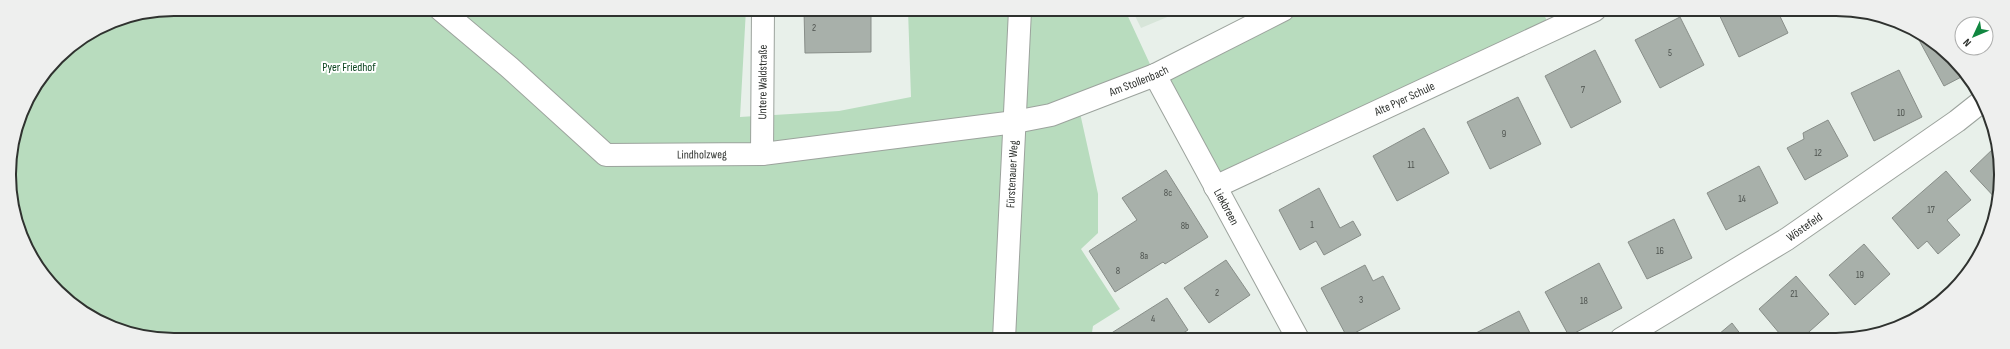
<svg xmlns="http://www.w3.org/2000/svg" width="2010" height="349" font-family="'Sofia Sans Condensed',sans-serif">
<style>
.built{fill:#d7e5d9}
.green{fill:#b8dcbe}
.building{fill:#a8b0aa;stroke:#888e89}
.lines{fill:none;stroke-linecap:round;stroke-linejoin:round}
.minor-casing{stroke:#9ca39d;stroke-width:24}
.minor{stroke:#fff;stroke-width:22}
.labels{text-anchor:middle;stroke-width:4;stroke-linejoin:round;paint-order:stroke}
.number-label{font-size:10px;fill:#4d524e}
.park-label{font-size:12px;fill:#0b441f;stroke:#fff}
.street-label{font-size:12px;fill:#2f322f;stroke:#fff}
.rim{fill:none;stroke:#2f322f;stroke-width:2}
</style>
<rect width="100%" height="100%" fill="#e8f0ea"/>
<path class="built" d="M1132 10H1184L1141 28Z"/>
<path class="green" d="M175 9H746L740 117 839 111 911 97 908 10H1125L1155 75 1283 10H1542L1551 30 1215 187 1155 76 1078 104 1098 194V233L1081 249 1120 309 1093 326 1091 339H153L92 318 50 283 18 227 9 164 26 102 58 57 111 22Z"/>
<g class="building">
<path d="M804 10H871V52L805 53Z"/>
<path d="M1717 10H1777L1788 33 1739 57Z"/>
<path d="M1818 10H1830L1821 16Z"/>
<path d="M1680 17 1704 65 1660 88 1635 40Z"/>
<path d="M1913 29 1918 31 1967 74 1944 86Z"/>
<path d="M1595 50 1621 102 1571 128 1545 76Z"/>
<path d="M1899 70 1922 117 1874 141 1851 93Z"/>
<path d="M1518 97 1541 144 1490 169 1467 122Z"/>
<path d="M1828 120 1848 156 1805 180 1787 148 1804 139 1803 133Z"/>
<path d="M1424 128 1449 173 1397 201 1373 156Z"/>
<path d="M1996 146 2000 196 1998 201 1970 171Z"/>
<path d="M1759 166 1778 203 1726 230 1707 193Z"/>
<path d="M1166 170 1208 237 1165 264 1163 262 1115 292 1089 251 1137 220 1122 198Z"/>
<path d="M1946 171 1971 200 1947 220 1960 235 1938 254 1927 241 1918 249 1892 218Z"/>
<path d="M1319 188 1340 228 1353 221 1361 235 1324 255 1316 241 1300 250 1279 210Z"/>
<path d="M1674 219 1692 258 1647 279 1628 242Z"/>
<path d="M1864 244 1890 274 1855 305 1829 275Z"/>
<path d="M1226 260 1250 295 1209 323 1184 288Z"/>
<path d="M1599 263 1622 308 1569 336 1545 292Z"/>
<path d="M1365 265 1373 281 1383 276 1400 309 1347 337 1321 288Z"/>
<path d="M1796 276 1829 314 1800 340H1785L1759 309Z"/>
<path d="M1167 298 1188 330 1174 339H1102Z"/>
<path d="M1519 311 1533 339H1477L1474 334Z"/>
<path d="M1732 323 1745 340H1712Z"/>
</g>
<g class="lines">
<g class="minor-casing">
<g id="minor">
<path id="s1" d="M440 9 509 67 606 155 762 154 1015 122 1051 115 1155 75 1283 10"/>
<path id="s2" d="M1155 75 1298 339"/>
<path id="s3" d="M762 154 763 9"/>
<path id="s4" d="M1215 187 1595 10"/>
<path id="s5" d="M1004 339 1020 10"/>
<path id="s6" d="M1621 339 1787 239 1957 121 1981 102"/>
</g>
</g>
<use href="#minor" class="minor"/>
</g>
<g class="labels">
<g class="number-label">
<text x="814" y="31">2</text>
<text x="1670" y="56">5</text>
<text x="1583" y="93">7</text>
<text x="1901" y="116">10</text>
<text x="1504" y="137">9</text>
<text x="1818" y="156">12</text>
<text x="1411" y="168">11</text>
<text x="1168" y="196">8c</text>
<text x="1742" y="202">14</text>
<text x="1931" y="213">17</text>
<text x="1312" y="228">1</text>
<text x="1185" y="229">8b</text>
<text x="1660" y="254">16</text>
<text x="1144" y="259">8a</text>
<text x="1118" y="274">8</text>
<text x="1860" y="278">19</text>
<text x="1217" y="296">2</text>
<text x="1794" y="297">21</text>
<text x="1361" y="303">3</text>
<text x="1584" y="304">18</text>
<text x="1153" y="322">4</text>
</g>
<g class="park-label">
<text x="349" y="71">Pyer Friedhof</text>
</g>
<g class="street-label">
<text dy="4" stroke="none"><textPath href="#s1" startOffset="763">Am Stollenbach</textPath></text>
<text dy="4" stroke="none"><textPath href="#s3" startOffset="72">Untere Waldstraße</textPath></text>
<text dy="4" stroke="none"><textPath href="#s4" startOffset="209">Alte Pyer Schule</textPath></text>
<text dy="4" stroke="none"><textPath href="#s1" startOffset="317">Lindholzweg</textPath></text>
<text dy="4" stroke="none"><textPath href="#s5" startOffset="165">Fürstenauer Weg</textPath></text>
<text dy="4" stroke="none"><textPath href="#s2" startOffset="150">Liekbreen</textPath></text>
<text dy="4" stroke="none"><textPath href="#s6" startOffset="215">Wöstefeld</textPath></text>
</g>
</g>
<path d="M0 0H2010V349H0ZM174 16H1836A158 158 0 0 1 1994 174V175A158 158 0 0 1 1836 333H174A158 158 0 0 1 16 175V174A158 158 0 0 1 174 16Z" fill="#eeefee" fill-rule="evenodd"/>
<path class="rim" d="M174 16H1836A158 158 0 0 1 1994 174V175A158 158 0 0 1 1836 333H174A158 158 0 0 1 16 175V174A158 158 0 0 1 174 16Z"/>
<g transform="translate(1974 36) rotate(226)"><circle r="19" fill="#ffffff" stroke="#acadac"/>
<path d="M0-3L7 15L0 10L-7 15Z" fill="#118740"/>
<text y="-6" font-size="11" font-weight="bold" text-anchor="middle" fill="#2f322f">N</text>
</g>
</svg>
